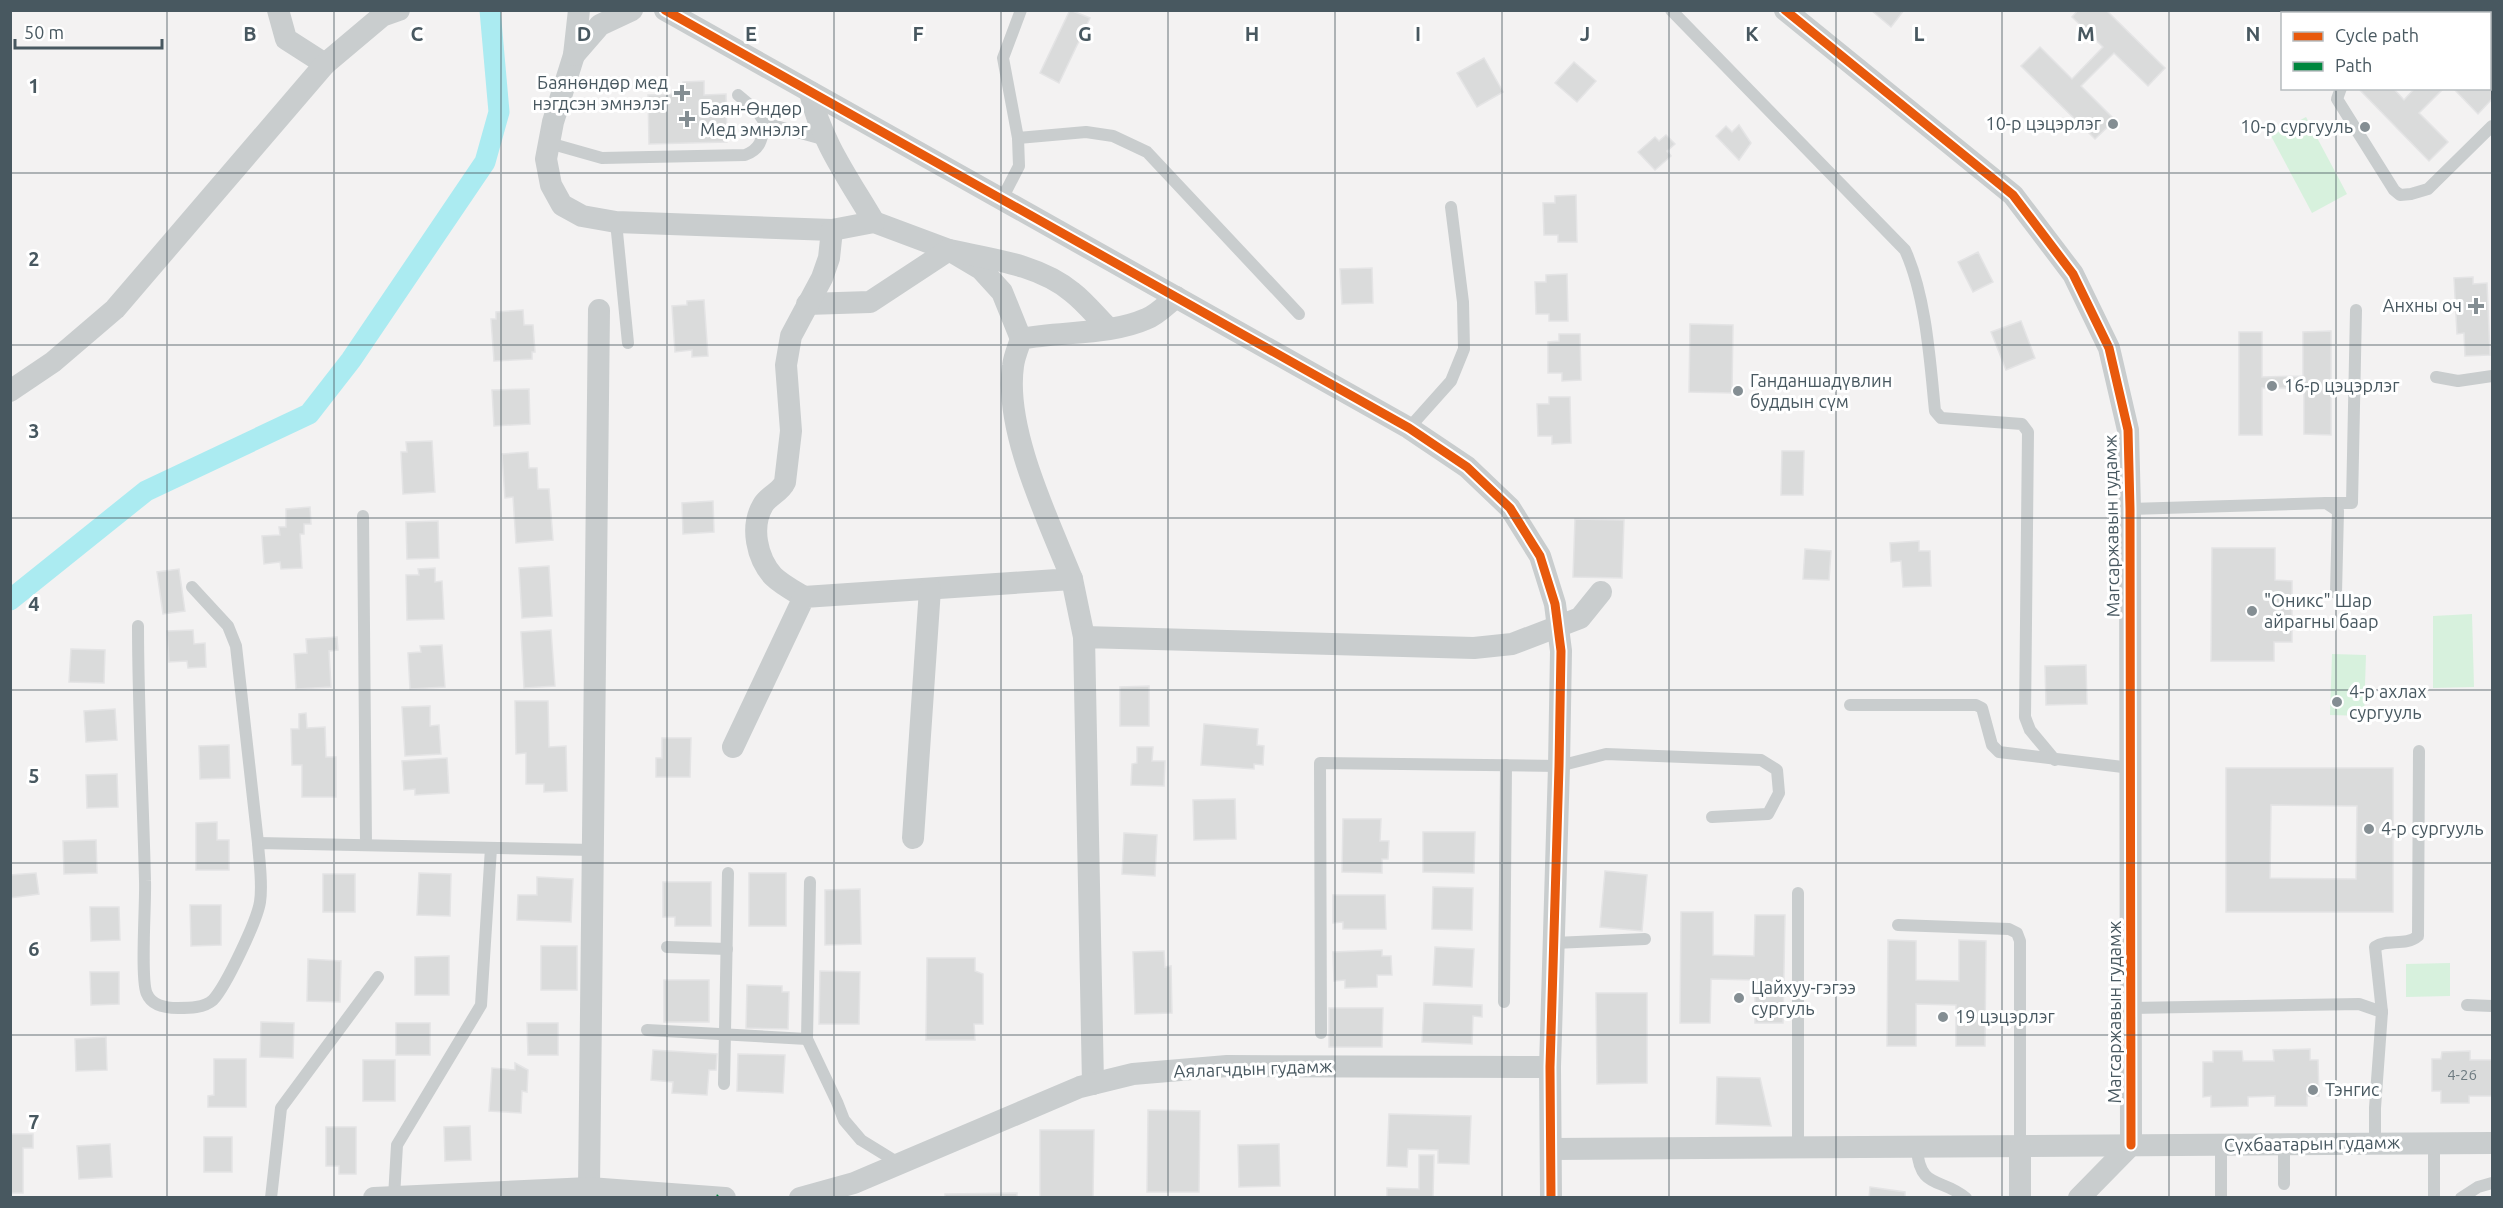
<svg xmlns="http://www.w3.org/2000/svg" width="2503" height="1208" font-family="Ubuntu,sans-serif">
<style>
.green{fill:#d7f1dd}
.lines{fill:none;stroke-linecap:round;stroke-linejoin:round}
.canal{stroke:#abebf1;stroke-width:21}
.building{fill:#dadbdb;stroke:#e4e4e5;stroke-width:1.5;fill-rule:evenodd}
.lane{stroke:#c9cdce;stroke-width:12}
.street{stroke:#c9cdce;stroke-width:22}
.quiet{stroke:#00873e;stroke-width:8;stroke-dasharray:15 8;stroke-linecap:butt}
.cycleway-casing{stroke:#fff;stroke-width:13}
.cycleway{stroke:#e8590c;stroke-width:9}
.grid{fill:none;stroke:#485860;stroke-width:1.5;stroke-opacity:0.55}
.poi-dot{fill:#848e93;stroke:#fff;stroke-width:2}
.labels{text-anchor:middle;stroke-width:6;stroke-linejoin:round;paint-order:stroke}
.number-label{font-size:15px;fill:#6d7a80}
.poi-label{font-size:18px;fill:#485860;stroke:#fff;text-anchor:start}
.street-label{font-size:18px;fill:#485860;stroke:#fff}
.grid-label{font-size:20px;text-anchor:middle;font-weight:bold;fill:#485860;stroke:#fff;stroke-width:6;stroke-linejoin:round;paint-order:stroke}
</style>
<rect width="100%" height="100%" fill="#f3f2f2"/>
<g class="green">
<path d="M2306 117 2347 194 2312 213 2271 136Z"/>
<path d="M2472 614 2474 687 2433 688V616Z"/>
<path d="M2332 654 2366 655 2364 716 2330 715Z"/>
<path d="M2450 963V996L2406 997V964Z"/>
</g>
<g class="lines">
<path class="canal" d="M10 600 146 491 309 414 351 360 485 162 499 112 490 10"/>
</g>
<g class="building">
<path d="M1070 10 1090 18 1059 83 1040 73Z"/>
<path d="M1871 10H1904L1891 27Z"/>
<path d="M2078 10H2106L2165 68 2148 86 2114 53 2081 86 2115 120 2095 139 2021 66 2040 47 2072 79 2103 47 2072 17Z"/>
<path d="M1484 58 1503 92 1477 107 1457 73Z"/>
<path d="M1574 62 1596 81 1577 102 1555 83Z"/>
<path d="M704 81V95L726 94 727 142 649 144 648 95 683 94V82Z"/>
<path d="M2358 88H2393L2404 100 2415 88H2444L2419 113 2448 142 2429 161Z"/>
<path d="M2453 88H2490L2492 91V99L2478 114Z"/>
<path d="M1739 125 1751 143 1739 160 1716 136 1726 126 1732 132Z"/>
<path d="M1666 135 1675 144 1667 151 1671 156 1655 170 1638 152 1655 137 1659 141Z"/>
<path d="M1576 195 1577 242H1558V235H1544L1543 203H1555V196Z"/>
<path d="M1978 252 1993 282 1973 292 1958 262Z"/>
<path d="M1372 268 1373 303 1342 304 1340 269Z"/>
<path d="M1567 274 1568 321H1549V314H1536L1535 282H1546V275Z"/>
<path d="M2473 277V284L2487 283 2490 355 2465 356 2464 333 2457 334 2454 278Z"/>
<path d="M704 300 708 356 692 357V350L675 352 672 306 687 305V301Z"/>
<path d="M523 310 524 325H533L535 352H532V359L494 361 491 319H496V312Z"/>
<path d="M2021 321 2035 358 2006 370 1991 332Z"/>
<path d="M1690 324 1733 325 1732 393 1689 392Z"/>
<path d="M2331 331V435L2304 434V388H2262V435H2239V332H2262V377L2303 376V332Z"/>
<path d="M1559 334H1580L1581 380 1562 381V373H1548V342L1559 341Z"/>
<path d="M529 389 530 424 494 426 492 390Z"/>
<path d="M1549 397H1570L1571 443 1552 444V436H1538L1537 404H1549Z"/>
<path d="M432 441 435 492 403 494 401 452H407L406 442Z"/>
<path d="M1782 451H1804L1803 495H1781Z"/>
<path d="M528 452 529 468H537L538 489H549L553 540 516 543 513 497 505 498 502 454Z"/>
<path d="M713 501 714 532 683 534 682 503Z"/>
<path d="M310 507 311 524H304V534H300L302 568 281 569 280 562 264 564 262 536 280 535 279 527H286V509Z"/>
<path d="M1575 519 1624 520 1622 578 1573 577Z"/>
<path d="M438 521 439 558 407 559 406 522Z"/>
<path d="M1919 541V551H1930L1931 586 1903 587 1901 561 1891 562 1890 543Z"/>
<path d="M2212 548H2275V580L2292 581V642H2274V661H2211Z"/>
<path d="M1805 549 1831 551 1829 580 1803 579Z"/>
<path d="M549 566 552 616 522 618 519 568Z"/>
<path d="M435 568V582L442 581 444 619 407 620 406 575H419L418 569Z"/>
<path d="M179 569 185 611 163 614 157 572Z"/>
<path d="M193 630 194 644 205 643 206 667 188 668 187 661 169 662 167 631Z"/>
<path d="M551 630 555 686 524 688 521 632Z"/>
<path d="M337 637 338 650 329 651 331 687 296 689 294 654 307 653 306 639Z"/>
<path d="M442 645 445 687 410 689 408 653 421 652 420 646Z"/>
<path d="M71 649 105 650 104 683 69 682Z"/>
<path d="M2086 665 2087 704 2046 705 2045 666Z"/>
<path d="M1149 686V726H1120V687Z"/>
<path d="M515 701H548L549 747 566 746 567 791 544 792V784H526V753L516 754Z"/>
<path d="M430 706V726L439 725 441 754 405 756 402 707Z"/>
<path d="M115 709 117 740 86 742 84 711Z"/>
<path d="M306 713 307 728 325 727 326 757H336V797H302V765H292L291 729H299V714Z"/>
<path d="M1204 724 1258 729 1257 745 1264 746 1263 765 1254 764V769L1201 765Z"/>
<path d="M662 738H691L690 777H656V758H662Z"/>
<path d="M229 745 230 778 200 779 199 746Z"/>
<path d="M1137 747H1153L1152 761H1165L1164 786 1131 785 1132 764 1137 763Z"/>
<path d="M447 758 449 793 415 795V789L404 790 402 761Z"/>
<path d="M2226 768H2393V912H2226ZM2271 805 2357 806 2356 879 2270 878Z"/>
<path d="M117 774 118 807 87 808 86 775Z"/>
<path d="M1235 799 1236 839 1194 840 1193 800Z"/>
<path d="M1343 819H1381L1380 841H1389L1388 859H1382V873L1342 872Z"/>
<path d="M217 822V840H229V870H196V823Z"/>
<path d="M1423 832H1475L1474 873 1423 872Z"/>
<path d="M1124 833 1157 835 1155 876 1122 874Z"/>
<path d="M96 840 97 873 64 874 63 841Z"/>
<path d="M1605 871 1647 875 1642 931 1600 927Z"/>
<path d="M36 873 39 894 10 898V875Z"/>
<path d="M419 873 451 874 450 916 417 915Z"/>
<rect x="749" y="873" width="37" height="53"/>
<rect x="323" y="874" width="32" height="38"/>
<path d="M537 877 573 879 571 922 517 920 518 895H537Z"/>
<path d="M663 882H711V926H675V917H663Z"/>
<path d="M1433 887 1473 888 1472 930 1432 929Z"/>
<path d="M860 889 861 944 825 945V890Z"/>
<path d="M1333 895H1385L1386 929H1343V922L1333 923Z"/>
<path d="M190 905H221V945L191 946Z"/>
<path d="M90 907H119L120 940 91 941Z"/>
<path d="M1681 912H1713V955L1754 956 1755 915H1785L1783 1023H1755V980L1711 979 1710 1023H1680Z"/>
<path d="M1888 940 1916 941V980L1959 981V940L1986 941 1985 1046H1956V1005L1916 1004V1046H1887Z"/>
<rect x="541" y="946" width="36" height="44"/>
<path d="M1435 947 1474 949 1472 987 1433 985Z"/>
<path d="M1382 950V956H1391L1392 975H1377V987L1345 988V980L1334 981 1333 952Z"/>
<path d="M1164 951 1165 967 1171 966 1172 1013 1135 1014 1133 952Z"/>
<path d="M449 956V995H415V957Z"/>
<path d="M927 958H975V971L983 974V1024H974L975 1040H926Z"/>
<path d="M308 959 341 961 340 1002 307 1001Z"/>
<path d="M820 971 860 972 859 1024H819Z"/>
<path d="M90 972H119V1004L91 1005Z"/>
<rect x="664" y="980" width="45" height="42"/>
<path d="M747 985 782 986V992H789L788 1029 746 1028Z"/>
<path d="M1596 993H1647V1083L1597 1084Z"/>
<path d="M1424 1003 1482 1005V1017L1473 1016 1472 1044 1422 1042Z"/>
<path d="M1329 1008H1383L1382 1047H1329Z"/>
<path d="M261 1022 294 1023 293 1058 260 1057Z"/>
<rect x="396" y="1023" width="34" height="32"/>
<path d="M527 1023H558V1055H528Z"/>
<path d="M106 1037 107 1070 76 1071 75 1039Z"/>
<path d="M2310 1049V1060H2318L2319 1096H2307V1106H2275V1096L2248 1097V1106L2211 1107V1096L2203 1097V1062H2213V1051H2242L2243 1061H2274L2273 1050Z"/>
<path d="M653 1050 717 1054 716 1070H709L707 1095 672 1093 673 1082 651 1080Z"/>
<path d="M2470 1051V1060H2492V1096H2469V1103H2441V1091H2432V1059H2441L2442 1052Z"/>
<path d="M738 1054 785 1055 783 1093 737 1091Z"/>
<path d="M214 1059H246V1107H208V1096L214 1095Z"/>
<rect x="363" y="1060" width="32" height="41"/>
<path d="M515 1063 528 1070 527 1092 522 1091 521 1113 489 1111 492 1068 515 1070Z"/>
<path d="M1717 1077 1760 1078 1771 1126 1716 1124Z"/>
<path d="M1148 1110 1200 1111 1199 1192H1147Z"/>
<path d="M1389 1114 1471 1116 1469 1164 1438 1163V1150L1408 1149 1407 1167 1387 1166Z"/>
<path d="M470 1126 471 1160 445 1161 444 1127Z"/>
<path d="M326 1127H356V1174H339V1166H326Z"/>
<path d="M1040 1130H1094L1093 1198H1040Z"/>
<path d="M10 1134H33V1148H23V1193H10Z"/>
<rect x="204" y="1137" width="28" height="35"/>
<path d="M110 1144 112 1177 79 1179 77 1146Z"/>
<path d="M1279 1144 1280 1186 1239 1187 1238 1145Z"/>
<path d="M1419 1155H1434L1433 1198H1387V1188L1419 1189Z"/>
<path d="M1870 1187 1905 1192V1198H1869Z"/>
<path d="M1017 1193V1198H945V1194Z"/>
</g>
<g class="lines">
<g class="lane">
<path d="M1671 10 1905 250C1926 296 1930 361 1935 411L1941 418 2022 424 2028 432 2025 717 2030 730 2055 760"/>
<path d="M2417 14 2420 10"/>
<path d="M2341 88 2337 99 2394 190 2400 195 2411 194 2428 189 2492 126"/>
<path d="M738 95 757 111 765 123"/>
<path d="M1018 138 1086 132 1113 136 1147 152 1299 314"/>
<path d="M549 143 602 158 745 155C761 149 762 139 765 123L826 140"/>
<path d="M1002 199 1019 166 1018 138 1003 58 1021 10"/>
<path d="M616 222 628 343"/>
<path d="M2436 377 2458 381 2492 376"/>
<path d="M1409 428 1451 381 1464 349 1463 302 1451 207"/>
<path d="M2326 503H2352L2356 310"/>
<path d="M2130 509 2326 503 2338 511 2336 593"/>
<path d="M363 516 366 845"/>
<path d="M192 587 228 626 236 646 258 843"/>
<path d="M138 626C138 711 143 795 145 881 146 901 140 981 147 994 152 1006 167 1008 178 1008 189 1008 204 1008 213 1000 226 986 257 921 260 902 263 883 259 861 258 843L593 850"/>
<path d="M1850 705H1976L1982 708 1992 745 1999 752 2131 768"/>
<path d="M810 882 807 1039 837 1102 844 1120 861 1140 900 1164"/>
<path d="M1898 925 2009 929 2017 933 2020 941V1147"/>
<path d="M1554 943 1645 939"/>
<path d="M667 947 727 949"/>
<path d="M1504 1002 1506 765"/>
<path d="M2467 1005 2492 1006"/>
<path d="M2131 1008 2359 1004 2382 1012 2375 1108V1143"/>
<path d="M2382 1012 2375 947C2388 938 2405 947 2418 936L2419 751"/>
<path d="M647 1030 807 1039"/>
<path d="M1321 1033 1320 763 1559 766 1606 754 1761 760 1777 770 1779 793 1768 814 1712 817"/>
<path d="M724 1084 728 873"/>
<path d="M2284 1146V1184"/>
<path d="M1798 1149V893"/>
<path d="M1917 1149C1920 1190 1941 1177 1966 1198"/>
<path d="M394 1197 397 1145 481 1005 491 848"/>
<path d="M271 1198 281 1108 378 977"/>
<path d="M2221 1198V1145"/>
<path d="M2434 1198V1143"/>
<path d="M2461 1198 2478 1187 2492 1183"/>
</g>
<g class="street">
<path d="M278 10 286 39 325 64"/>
<path d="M579 10 574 55 553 122 546 159 551 185 562 205 582 216 616 222 832 230 874 222 949 250 981 269 1002 292 1021 339"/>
<path d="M665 10 1409 428 1467 467 1510 508 1540 556 1555 604 1561 651 1559 766 1550 1067 1551 1198"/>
<path d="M1785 10 2013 195 2073 274 2109 348 2128 430 2130 509 2131 1145"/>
<path d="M574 55 600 25 632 10"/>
<path d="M810 92C820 140 850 181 874 222"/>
<path d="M807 304 870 302 949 250C990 259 1038 264 1072 292 1085 302 1096 316 1108 328"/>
<path d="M10 391 53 362 115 309 325 64 382 16 399 10"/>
<path d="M1072 579 1084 637"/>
<path d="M804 597C794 591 781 584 773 576 757 558 750 527 763 505 769 495 780 493 785 482L791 431 786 365 791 336 822 278 829 258 832 230"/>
<path d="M733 747 804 597 1072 579C1048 519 1004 430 1013 366 1014 357 1018 348 1021 339 1061 331 1110 335 1146 319 1157 315 1167 304 1176 297"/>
<path d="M913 838 930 589"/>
<path d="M1093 1084 1084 637 1474 648 1512 644 1580 618 1601 592"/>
<path d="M1552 1149 2492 1143"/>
<path d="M589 1188 599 310"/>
<path d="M374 1198 589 1188 725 1198"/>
<path d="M800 1198 854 1183 1080 1087 1133 1074 1227 1066 1550 1067"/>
<path d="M2020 1198V1147"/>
<path d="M2079 1198 2131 1145"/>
</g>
<path class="quiet" d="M719 1198 720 1197"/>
<g class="cycleway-casing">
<g id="cycleway">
<path d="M665 10 1409 428 1467 467 1510 508 1540 556 1555 604 1561 651 1559 766 1550 1067 1551 1198"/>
<path d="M1785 10 2013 195 2073 274 2109 348 2128 430 2130 509 2131 1145"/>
</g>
</g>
<use href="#cycleway" class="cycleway"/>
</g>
<path class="grid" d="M167 10V1198M334 10V1198M501 10V1198M667 10V1198M834 10V1198M1001 10V1198M1168 10V1198M1335 10V1198M1502 10V1198M1669 10V1198M1836 10V1198M2002 10V1198M2169 10V1198M2336 10V14M2336 88V1198M10 173H2492M10 345H2492M10 518H2492M10 690H2492M10 863H2492M10 1035H2492"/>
<g class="poi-dot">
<path d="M679 84h6v6h6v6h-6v6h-6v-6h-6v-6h6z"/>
<path d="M684 110h6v6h6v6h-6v6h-6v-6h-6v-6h6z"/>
<circle cx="2113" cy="124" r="6"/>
<circle cx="2365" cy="127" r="6"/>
<path d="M2473 297h6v6h6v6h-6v6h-6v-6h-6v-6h6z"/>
<circle cx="2272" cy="386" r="6"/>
<circle cx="1738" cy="391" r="6"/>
<circle cx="2252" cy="611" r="6"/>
<circle cx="2337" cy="702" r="6"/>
<circle cx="2369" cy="829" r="6"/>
<circle cx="1739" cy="998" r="6"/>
<circle cx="1943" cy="1017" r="6"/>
<circle cx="2313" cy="1090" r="6"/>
</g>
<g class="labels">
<g class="number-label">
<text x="2462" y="1080">4-26</text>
</g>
<g class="poi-label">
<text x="668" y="89" text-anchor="end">Баянөндөр мед<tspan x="668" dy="21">нэгдсэн эмнэлэг</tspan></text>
<text x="700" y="115">Баян-Өндөр<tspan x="700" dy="21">Мед эмнэлэг</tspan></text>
<text x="2101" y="130" text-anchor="end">10-р цэцэрлэг</text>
<text x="2353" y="133" text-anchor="end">10-р сургууль</text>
<text x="2462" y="312" text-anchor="end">Анхны оч</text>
<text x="1750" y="387">Ганданшадүвлин<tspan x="1750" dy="21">буддын сүм</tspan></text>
<text x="2284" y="392">16-р цэцэрлэг</text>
<text x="2264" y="607">"Оникс" Шар<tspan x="2264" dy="21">айрагны баар</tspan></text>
<text x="2349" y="698">4-р ахлах<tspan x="2349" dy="21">сургууль</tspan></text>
<text x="2381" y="835">4-р сургууль</text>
<text x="1751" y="994">Цайхуу-гэгээ<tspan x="1751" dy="21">сургуль</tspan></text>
<text x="1955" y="1023">19 цэцэрлэг</text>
<text x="2325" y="1096">Тэнгис</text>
</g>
<g class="street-label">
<text transform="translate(2112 526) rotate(-91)" y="6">Магсаржавын гудамж</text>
<text transform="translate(2115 1012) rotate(-90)" y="6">Магсаржавын гудамж</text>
<text transform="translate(1253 1069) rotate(-2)" y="6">Аялагчдын гудамж</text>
<text transform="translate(2312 1144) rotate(-1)" y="6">Сүхбаатарын гудамж</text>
</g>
</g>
<g class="grid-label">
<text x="250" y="41">B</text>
<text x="417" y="41">C</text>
<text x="584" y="41">D</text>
<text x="751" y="41">E</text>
<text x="918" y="41">F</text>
<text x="1085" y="41">G</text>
<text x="1252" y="41">H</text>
<text x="1418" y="41">I</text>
<text x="1585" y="41">J</text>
<text x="1752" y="41">K</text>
<text x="1919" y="41">L</text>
<text x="2086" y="41">M</text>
<text x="2253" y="41">N</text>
<text x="34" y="93">1</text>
<text x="34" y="266">2</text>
<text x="34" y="438">3</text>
<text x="34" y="611">4</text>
<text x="34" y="783">5</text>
<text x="34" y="956">6</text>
<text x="34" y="1129">7</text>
</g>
<rect width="2503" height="1208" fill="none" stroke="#485860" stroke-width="24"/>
<rect x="2281" y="12" width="210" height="78" fill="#ffffff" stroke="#b6bcbf" stroke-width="1.5"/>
<rect x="2293" y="32" width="30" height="9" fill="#e8590c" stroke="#b6bcbf" stroke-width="1.5"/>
<text x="2335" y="42" font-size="18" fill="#485860">Cycle path</text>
<rect x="2293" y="62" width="30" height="9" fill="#00873e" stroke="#b6bcbf" stroke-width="1.5"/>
<text x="2335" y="72" font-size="18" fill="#485860">Path</text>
<path d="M15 39v9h147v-9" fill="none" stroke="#485860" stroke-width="3"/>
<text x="24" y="39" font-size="18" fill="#485860" stroke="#ffffff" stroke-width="4.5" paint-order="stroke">50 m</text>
</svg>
